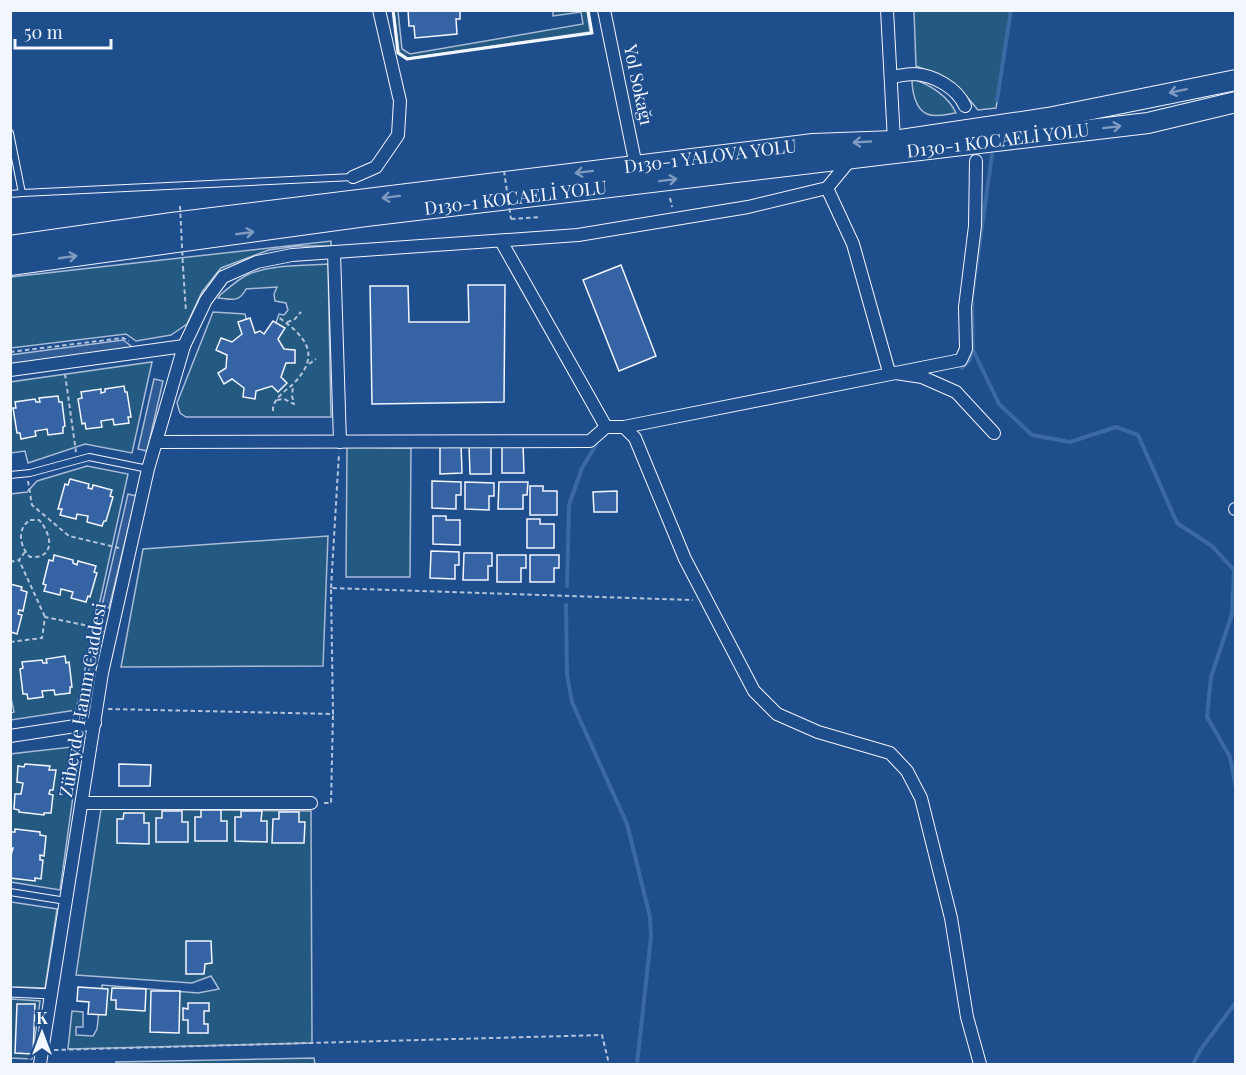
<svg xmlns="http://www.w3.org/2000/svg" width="1246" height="1075" font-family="'Playfair Display',serif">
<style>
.green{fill:#245a82;stroke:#a8bbd7;stroke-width:1.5}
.parking{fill:#305b95;stroke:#a8bbd7;stroke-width:1.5}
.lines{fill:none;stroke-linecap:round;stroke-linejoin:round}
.stream{stroke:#3b69a3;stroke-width:4}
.building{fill:#3563a3;stroke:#f2f6ff;stroke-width:1.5}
.service-casing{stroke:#f2f6ff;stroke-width:8}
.pedestrian-casing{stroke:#f2f6ff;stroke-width:11}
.minor-casing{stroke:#f2f6ff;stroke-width:14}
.trunk-casing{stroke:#f2f6ff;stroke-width:22}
.path{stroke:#b3c4dc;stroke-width:2;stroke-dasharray:4.5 3;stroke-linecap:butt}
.service{stroke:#1f4e8c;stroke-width:6}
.pedestrian{stroke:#1f4e8c;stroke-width:9}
.minor{stroke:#1f4e8c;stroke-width:12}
.trunk{stroke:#1f4e8c;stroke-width:20}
.path-bridge{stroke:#b3c4dc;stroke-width:2;stroke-dasharray:4.5 3;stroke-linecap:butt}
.wall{stroke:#f2f6ff;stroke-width:3}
.oneway{stroke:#7e9ac0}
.labels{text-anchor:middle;stroke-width:4.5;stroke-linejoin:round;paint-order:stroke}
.street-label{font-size:18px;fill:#f2f6ff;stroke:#1f4e8c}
</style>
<rect width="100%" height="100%" fill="#1f4e8c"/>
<g class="green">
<path d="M394 11H398L402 49 410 54 583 24 581 12 553 16V11H587L590 32 408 58 399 52Z"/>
<path d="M914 11H1011L996 108 978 110C958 85 947 78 916 66Z"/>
<path d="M912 79C930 84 949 97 956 113 948 114 935 118 927 114 915 109 912 90 912 79Z"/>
<path d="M331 241V246H298L269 250 221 268 202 292 187 324 171 335 136 341 126 334 11 348V277Z"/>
<path d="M328 264 331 417H186L180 413 177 403 213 312 245 314 252 341 273 331 279 314 284 315 288 310 286 303 275 301 274 294 277 287 246 289C239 303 232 299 218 298L220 295C229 288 237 280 247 275 271 264 303 266 328 264Z"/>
<path d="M152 362 132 453 85 444 28 463 25 451 11 453 10 382Z"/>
<path d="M347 447 411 448 410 577H346Z"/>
<path d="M87 466 128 474 76 710 11 720V713L14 712 10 693 11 494 27 492 37 481Z"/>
<path d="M328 536 323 666 121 667 143 549Z"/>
<path d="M80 746 60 890 11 882 10 754Z"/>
<path d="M101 809 311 811 312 1043 68 1049 72 1011 83 1012V1027H76V1035L93 1036 97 1029 102 985 198 993 219 989 211 976 192 983 76 975Z"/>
<path d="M11 902 57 909 45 988 11 987Z"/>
<path d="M11 999 40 1001 32 1059 11 1058Z"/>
<path d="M314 1058 315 1064H116V1062Z"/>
</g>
<g class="parking">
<path d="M123 340 135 349 11 365 10 355Z"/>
<path d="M154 379 163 381 147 451 138 449Z"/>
<path d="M128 494 136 496 109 608 102 606Z"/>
<path d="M97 631 106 632 93 698 83 697Z"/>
</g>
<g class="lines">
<g class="stream">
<path d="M997 100 1011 10"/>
<path d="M992 155 972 298 973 350 999 404 1032 435 1070 442 1116 427 1138 435 1177 523 1212 546 1234 570 1232 614 1211 677 1207 717 1230 757 1236 788"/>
<path d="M962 368 970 360 972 348"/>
<path d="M567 586 569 505 582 468 596 445"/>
<path d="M566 605 567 675 572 702 627 824 650 917 651 937 637 1064"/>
<path d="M1193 1064 1201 1049 1236 1002"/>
</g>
</g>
<g class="building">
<path d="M408 10H460V19H456L457 34 415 38 414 26H409Z"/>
<path d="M621 265 656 356 619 371 583 280Z"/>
<path d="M468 285H505L504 402 372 404 370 286H408L409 322H469Z"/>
<path d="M250 318 255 333 260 331 264 334 273 321 285 328 278 339 284 349 295 350V363H286L281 377 287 383 278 392 272 386 256 391 255 399 243 397 244 388 232 379 224 384 218 373 226 368 227 355 216 350 221 338 232 342 242 334 238 322Z"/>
<path d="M124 386 125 392H127L131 417H128L129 423 114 425 113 419 101 421 102 427 86 429 85 423 82 424 78 399 82 398 81 392 101 389V393L105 392V389Z"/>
<path d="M58 396 59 402H62L65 426 63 427V433L48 435 47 429 35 431 36 436 21 439 20 433H17L13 408H16L15 402 35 399 36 402H40L39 398Z"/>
<path d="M440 444H461L462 473 440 474Z"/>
<path d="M502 444H523L524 473H502Z"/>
<path d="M469 445H491V474H470Z"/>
<path d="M70 479 89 484 88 488 92 489 93 485 112 490 110 496 113 497 106 521H104L102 526 87 522 88 516 77 514 76 519 60 515 62 509H58L65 484 68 485Z"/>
<path d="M432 481 461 482V495H456V509L432 508Z"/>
<path d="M465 482 494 483V496H489V510L465 509Z"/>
<path d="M499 482H528L527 495H523V509H498Z"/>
<path d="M530 486H543V491H557V515H530Z"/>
<path d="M617 491V512H594L593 492Z"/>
<path d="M433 516H446V520H460V545L433 544Z"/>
<path d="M527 519H540V524H554V548H527Z"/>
<path d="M431 551 459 552V565H455V579L430 578Z"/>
<path d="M464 553H492V566H488V580H463Z"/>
<path d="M54 555 73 560V563L77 565 78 561 96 566 94 572 97 573 90 597 88 596 86 602 71 598 73 592 61 589 60 595 44 591 46 585 43 584 49 560 53 561Z"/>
<path d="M497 555H526V568H521V582H497Z"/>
<path d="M530 555H559V568H554V582H530Z"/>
<path d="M10 584 22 587 21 590 27 592 23 611 19 610 18 614 22 615 17 634 11 632 10 634Z"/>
<path d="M65 656 66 663 69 662 72 687H70V693L55 695 54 690 42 691 43 697 28 699 27 694H23L20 669 23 668 22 662 42 660 43 663H47L46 659Z"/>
<path d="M25 764 50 766 49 770H56L53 790H50L49 794 53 795 51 813H44V815L19 812V810L14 809 15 794H21L23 783 17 782 18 766 24 767Z"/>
<path d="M119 764 151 765 150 786H119Z"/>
<path d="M201 810H221V821H227V841H195V817H201Z"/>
<path d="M162 811H182V822H188V842H156V818H162Z"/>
<path d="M241 811H262L261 821H267V842L235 841V817H241Z"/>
<path d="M279 812H299V822H305L304 843H272L273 819H279Z"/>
<path d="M124 813H144V823H149V844L117 843V819H123Z"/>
<path d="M15 829 40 832V835L46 836 44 856 40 855V860H43L41 879 35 878V881L10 878V859L13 848H10V832H15Z"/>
<path d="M186 941H211L212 963 205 964 204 974H186Z"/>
<path d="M78 987 108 989 106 1015 88 1014 89 1002 77 1001Z"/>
<path d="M112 988 146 989 145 1011 116 1009V1000H111Z"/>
<path d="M151 991H180L179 1033 150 1032Z"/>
<path d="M188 1003H209V1011H204V1024H208V1033H188V1020H183V1008L188 1009Z"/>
<path d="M17 1004H35L33 1054 15 1053Z"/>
</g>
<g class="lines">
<g class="service-casing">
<g id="service">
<path d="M10 133 22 193 353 177"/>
<path d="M10 194 22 193"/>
<path d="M10 475 30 473 89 457 148 469"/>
<path d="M10 892 66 901"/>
</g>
</g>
<g class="pedestrian-casing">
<path id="pedestrian" d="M10 992 51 994"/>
</g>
<g class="minor-casing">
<g id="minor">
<path d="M604 10 636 166"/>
<path d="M887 10 894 141"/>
<path d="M891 77C898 76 907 74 914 74 934 75 957 88 965 106"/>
<path d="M353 177 376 167 398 135 400 101 379 10"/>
<path d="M827 188 853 244 889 372 922 377 956 392 994 433"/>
<path d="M334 252 340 442"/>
<path d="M10 370 184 346"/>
<path d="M606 427H624L635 438 685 559 754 691 777 714 818 732 890 753 907 771 921 798 951 918 967 1017 980 1064"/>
<path d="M624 427 961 360 966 349 965 307 975 226 976 161"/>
<path d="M156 442 590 441 606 427 501 241"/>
<path d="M1235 509H1236"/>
<path d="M10 736 95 723"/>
<path d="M82 803H311"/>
<path d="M40 1064 102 673 148 469 184 346 206 300 223 277 257 262 292 255 578 235 748 207 827 188 851 159"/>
</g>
</g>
<g class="trunk-casing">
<g id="trunk">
<path id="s1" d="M10 246 172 223 813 144 894 141 1048 118 1236 80"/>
<path id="s2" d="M10 265 366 216 1148 123 1236 102"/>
</g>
</g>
<g class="path">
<path d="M670 198 672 207"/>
<path d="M511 219 541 217"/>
<path d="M183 267 186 312"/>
<path d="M287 322 294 320 301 312"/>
<path d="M10 352 123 338 129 341"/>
<path d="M309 364 316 359"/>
<path d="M65 374 76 452"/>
<path d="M277 400 284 399 294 404 292 396 293 386"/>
<path d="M273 411C272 400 284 392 292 385 322 356 307 337 278 317"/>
<path d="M28 481 32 505 69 536 119 548"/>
<path d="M30 520H39C52 534 56 559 30 557 20 547 16 529 30 520Z"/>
<path d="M25 552 19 560 45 617"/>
<path d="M10 562 19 560"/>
<path d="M331 588 339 453"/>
<path d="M10 642 42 638 45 617 99 628"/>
<path d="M108 709 333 714 331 588 693 600"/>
<path d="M324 803H331L333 714"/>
<path d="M54 1050 602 1035 609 1064"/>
</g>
<use href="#service" class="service"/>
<use href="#pedestrian" class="pedestrian"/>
<use href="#minor" class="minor"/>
<use href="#trunk" class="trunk"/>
<g class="path-bridge">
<path d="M504 171 511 219"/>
<path d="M180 206 183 267"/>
</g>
<path class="wall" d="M393 10 398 53 407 59 592 33 588 10"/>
</g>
<defs><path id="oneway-shaft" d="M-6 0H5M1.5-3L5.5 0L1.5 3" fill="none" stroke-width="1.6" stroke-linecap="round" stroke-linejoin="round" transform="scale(1.5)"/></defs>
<g class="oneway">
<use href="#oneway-shaft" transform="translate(1178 91) rotate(168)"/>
<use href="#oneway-shaft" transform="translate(1112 127) rotate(-7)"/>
<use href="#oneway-shaft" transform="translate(862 142) rotate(177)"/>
<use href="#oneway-shaft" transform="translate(584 172) rotate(173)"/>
<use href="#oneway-shaft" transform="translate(668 180) rotate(-7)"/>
<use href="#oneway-shaft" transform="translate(391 197) rotate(173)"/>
<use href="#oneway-shaft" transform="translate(245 233) rotate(-8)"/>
<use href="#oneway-shaft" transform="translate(68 257) rotate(-8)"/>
</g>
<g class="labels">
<g class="street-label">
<text transform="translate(638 85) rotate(78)" y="6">Yol Sokağı</text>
<text dy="6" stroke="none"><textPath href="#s2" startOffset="996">D130-1 KOCAELİ YOLU</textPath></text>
<text dy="6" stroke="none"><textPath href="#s1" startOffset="706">D130-1 YALOVA YOLU</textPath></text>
<text dy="6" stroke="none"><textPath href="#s2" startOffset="510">D130-1 KOCAELİ YOLU</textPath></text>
<text transform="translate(83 700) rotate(-80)" y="6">Zübeyde Hanım Caddesi</text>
</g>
</g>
<rect width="1246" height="1075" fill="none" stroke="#f2f6ff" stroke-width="24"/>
<g transform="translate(42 1033)" stroke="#1f4e8c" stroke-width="4.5" paint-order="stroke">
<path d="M0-4.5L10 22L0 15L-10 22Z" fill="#f2f6ff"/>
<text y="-9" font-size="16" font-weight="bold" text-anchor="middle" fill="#f2f6ff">K</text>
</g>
<path d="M15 39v9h96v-9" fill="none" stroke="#f2f6ff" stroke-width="3"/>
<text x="24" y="39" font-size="18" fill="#f2f6ff" stroke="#1f4e8c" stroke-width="4.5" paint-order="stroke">50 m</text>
</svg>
